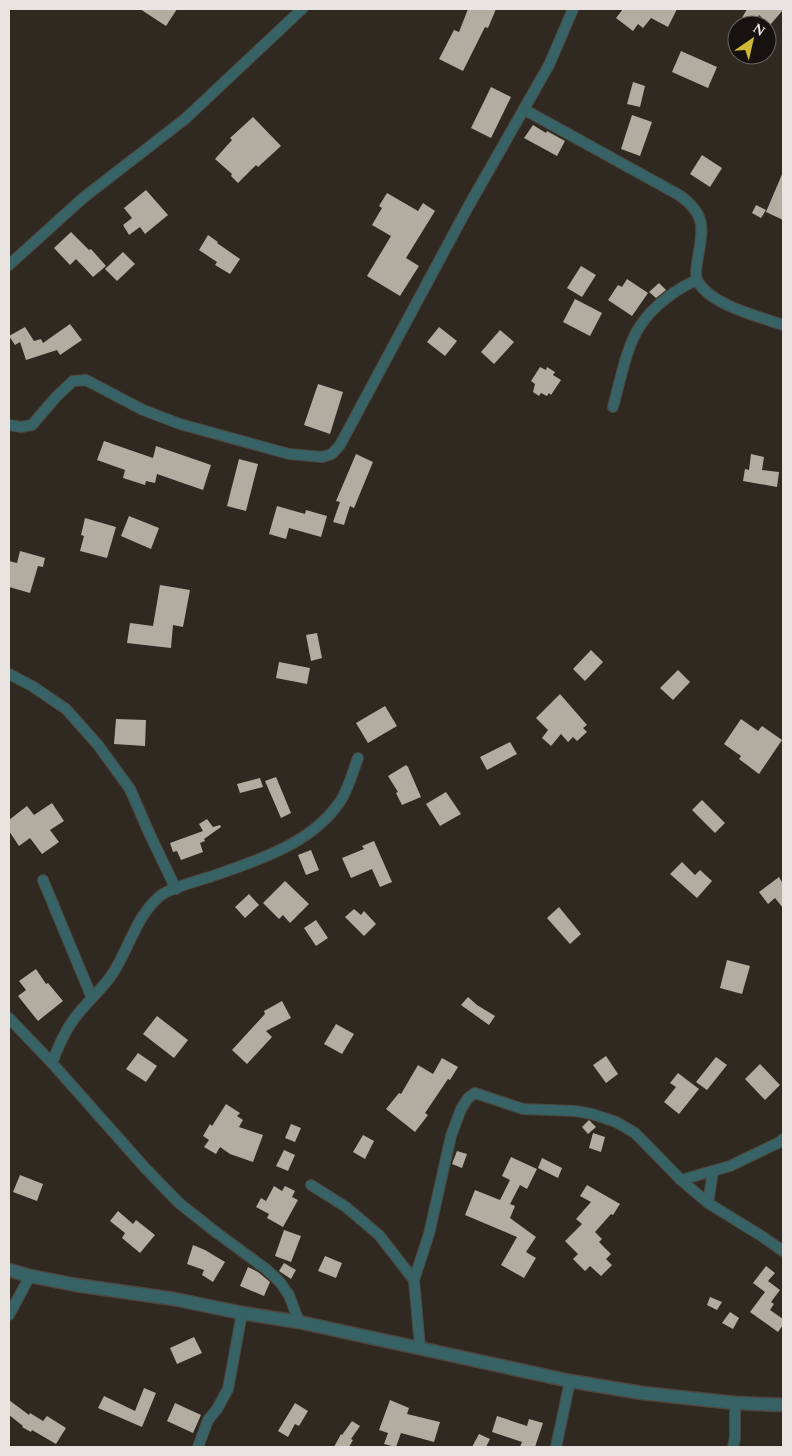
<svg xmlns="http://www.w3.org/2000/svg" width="792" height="1456" font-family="Spectral,serif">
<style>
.building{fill:#b3aca1}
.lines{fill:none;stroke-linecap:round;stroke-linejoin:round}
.minor-casing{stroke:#4d473f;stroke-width:12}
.tertiary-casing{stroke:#4d473f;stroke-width:15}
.minor{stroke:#376266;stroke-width:10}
.tertiary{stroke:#376266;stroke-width:12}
</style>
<rect width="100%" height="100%" fill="#2f2921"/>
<g class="building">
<path d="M140 9H177L166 26Z"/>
<path d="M468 9H496L488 28 485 27 463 71 439 59 454 30 459 32Z"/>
<path d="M623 9H677L668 27 651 18 643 28 638 24 633 31 616 18Z"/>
<path d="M747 9H783V10L770 25 759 15 754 25H738Z"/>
<path d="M681 51 717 67 708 88 672 72Z"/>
<path d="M633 82 645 86 640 107 627 104Z"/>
<path d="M491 87 511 97 491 138 471 128Z"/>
<path d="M632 115 652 122 640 156 621 149Z"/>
<path d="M253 117 281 146 258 167 256 165 238 183 231 176 232 174 215 159 232 140 230 138Z"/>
<path d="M533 125 546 133 547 131 565 141 557 156 524 138Z"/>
<path d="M702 155 722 168 710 187 690 174Z"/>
<path d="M783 172V220L766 212Z"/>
<path d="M146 190 168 215 145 234 140 227 129 235 123 225 132 218 124 208Z"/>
<path d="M387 193 418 211 423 203 435 211 406 258 419 266 400 296 367 276 391 236 372 225 382 208 379 206Z"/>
<path d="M756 205 766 210 761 218 752 213Z"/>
<path d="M71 232 89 250 91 249 106 266 93 277 76 259 70 265 54 248Z"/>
<path d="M208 235 218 242 217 243 240 259 230 274 215 265 217 262 199 250Z"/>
<path d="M123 252 135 264 117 281 105 269Z"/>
<path d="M581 266 596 275 582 297 567 288Z"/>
<path d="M627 279 648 293 632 316 608 300 618 285 622 287Z"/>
<path d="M659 283 666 290 656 298 649 292Z"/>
<path d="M575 299 602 313 590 336 563 322Z"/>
<path d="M70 324 82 340 60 355 57 350 26 360 20 342 15 345 9 336 25 327 34 341 41 339 43 343Z"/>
<path d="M439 327 457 341 445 356 427 342Z"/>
<path d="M500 330 514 342 494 364 481 352Z"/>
<path d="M540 367 546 370 547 367 555 372 553 375 561 380 551 395 549 393 547 396 541 393 539 396 533 392 535 384 531 381Z"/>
<path d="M318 384 343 392 330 434 304 425Z"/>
<path d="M104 441 153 458 156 446 211 465 203 490 157 474 155 483 146 481 145 485 123 478 125 470 97 460Z"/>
<path d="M356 454 373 462 354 508 350 506 344 525 333 522 340 502 336 501Z"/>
<path d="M751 454 764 457 762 470 779 472 777 487 743 481 745 469 749 470Z"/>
<path d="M239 459 258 464 246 511 227 506Z"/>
<path d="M277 506 305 514 306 510 327 516 321 537 289 528 286 539 269 534Z"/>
<path d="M129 516 159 528 151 549 121 536Z"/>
<path d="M85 518 116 527 107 558 80 551 84 536 81 535Z"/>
<path d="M20 551 45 558 43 567 38 566 30 593 9 587V561L17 563Z"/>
<path d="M160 585 190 590 183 627 173 625 171 648 127 643 130 623 153 626Z"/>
<path d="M317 633 322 658 311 661 306 635Z"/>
<path d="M591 650 603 662 585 681 573 669Z"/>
<path d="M279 662 310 668 307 684 276 678Z"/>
<path d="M678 670 690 682 673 700 660 688Z"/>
<path d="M560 694 587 725 583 728 587 732 577 741 573 737 568 742 561 734 551 746 542 738 548 730 536 718Z"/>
<path d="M385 706 397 726 368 743 356 723Z"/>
<path d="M116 719 146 720 145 746 114 744Z"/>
<path d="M741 719 758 731 762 726 782 740 759 774 739 759 741 756 724 744Z"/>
<path d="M510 742 517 754 487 770 480 757Z"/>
<path d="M406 765 408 767 421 797 402 805 396 793 398 792 388 776Z"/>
<path d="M276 777 291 813 281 818 265 781Z"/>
<path d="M260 778 263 787 240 793 237 784Z"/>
<path d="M446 792 461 814 440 826 426 804Z"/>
<path d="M702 800 725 823 715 833 692 810Z"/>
<path d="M52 803 64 821 50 830 59 842 42 854 30 838 19 846 9 831V820L27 806 34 815Z"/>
<path d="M207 819 213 827 220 825 221 827 204 839 205 841 200 843 203 852 181 860 177 851 173 852 170 843 203 831 199 824Z"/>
<path d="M374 841 392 882 380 887 372 869 351 878 342 858 364 849 362 846Z"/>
<path d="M311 850 319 870 306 875 298 855Z"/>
<path d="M682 862 695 875 700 870 712 881 697 898 670 874Z"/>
<path d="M779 877 783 884V908L775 898 768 904 759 892Z"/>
<path d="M285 881 309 904 290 923 283 915 279 919 263 903Z"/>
<path d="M249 894 259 905 245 918 235 907Z"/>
<path d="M559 907 581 934 570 944 547 918Z"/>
<path d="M354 909 361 915 364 911 376 924 364 936 345 917Z"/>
<path d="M316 920 328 938 316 946 304 928Z"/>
<path d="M727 960 750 966 742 994 720 988Z"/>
<path d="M36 969 46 984 48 983 63 1001 38 1021 18 996 26 990 19 981Z"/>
<path d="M468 997 477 1005 495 1016 489 1025 461 1005Z"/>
<path d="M282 1001 291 1018 266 1031 272 1037 247 1064 232 1050 265 1014 264 1011Z"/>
<path d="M157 1016 188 1040 174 1058 143 1034Z"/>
<path d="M336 1024 354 1034 342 1054 324 1044Z"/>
<path d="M138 1053 157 1066 146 1082 126 1069Z"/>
<path d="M606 1056 618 1074 606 1083 593 1065Z"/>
<path d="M716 1057 727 1065 707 1090 696 1082Z"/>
<path d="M442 1058 458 1067 450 1080 448 1079 425 1113 428 1115 415 1132 386 1109 399 1093 401 1094 418 1065 433 1074Z"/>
<path d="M760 1064 780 1085 765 1100 745 1079Z"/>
<path d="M678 1073 699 1089 679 1114 664 1102 676 1087 670 1083Z"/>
<path d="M226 1104 240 1113 237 1116 243 1120 239 1127 263 1135 253 1162 230 1154 220 1147 216 1154 204 1147 209 1140 203 1136 210 1124 212 1126Z"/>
<path d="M589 1120 596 1127 588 1134 582 1127Z"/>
<path d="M291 1124 301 1128 295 1142 285 1138Z"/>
<path d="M593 1133 605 1137 601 1152 589 1148Z"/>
<path d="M363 1135 374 1141 365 1159 353 1152Z"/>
<path d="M284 1150 295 1155 288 1171 276 1166Z"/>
<path d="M457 1151 467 1154 462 1168 452 1164Z"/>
<path d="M511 1157 537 1169 527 1189 520 1185 510 1204 515 1206 510 1218 536 1237 526 1252 536 1258 524 1278 501 1265 517 1237 465 1215 475 1190 500 1200 510 1180 502 1176Z"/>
<path d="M542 1158 562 1168 558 1178 538 1168Z"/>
<path d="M20 1175 43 1184 37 1201 13 1192Z"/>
<path d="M587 1185 620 1204 613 1215 611 1214 595 1232 602 1239 599 1242 611 1254 606 1259 612 1265 601 1276 590 1266 585 1271 573 1259 578 1254 565 1241 582 1224 576 1219 591 1202 580 1196Z"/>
<path d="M274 1186 282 1191 285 1186 295 1191 292 1197 298 1200 283 1227 267 1218 269 1214 256 1207 261 1198 266 1201Z"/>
<path d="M118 1211 133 1224 136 1220 155 1235 140 1253 122 1238 125 1233 110 1221Z"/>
<path d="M284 1230 301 1236 291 1262 275 1256Z"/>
<path d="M193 1245 205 1250 225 1262 213 1282 202 1275 204 1270 187 1264Z"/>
<path d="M325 1256 342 1263 336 1278 318 1271Z"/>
<path d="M284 1263 296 1270 291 1279 279 1271Z"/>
<path d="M766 1266 775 1273 768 1281 780 1290 771 1302 774 1304 770 1310 783 1319V1325L778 1332 750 1312 765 1292 753 1283Z"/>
<path d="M248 1267 258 1272 270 1282 264 1296 240 1286Z"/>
<path d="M710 1297 722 1302 717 1310 707 1305Z"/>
<path d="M730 1312 739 1318 733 1329 722 1323Z"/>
<path d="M194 1337 202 1353 177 1364 170 1348Z"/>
<path d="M144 1388 156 1393 142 1427 98 1408 104 1396 135 1411Z"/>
<path d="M9 1400 29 1415 30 1413 43 1421 47 1416 66 1428 56 1444 32 1430 31 1432 22 1427 23 1426 9 1415Z"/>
<path d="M390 1400 409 1408 407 1414 440 1422 434 1442 401 1433 396 1447 384 1444 388 1433 379 1430Z"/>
<path d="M175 1403 201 1415 193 1433 167 1421Z"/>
<path d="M295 1403 308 1411 299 1426 295 1424 288 1437 278 1431Z"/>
<path d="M497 1416 527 1426 529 1419 543 1423 535 1447H520L522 1442 492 1432Z"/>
<path d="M352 1421 360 1426 351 1439 353 1440 349 1447H334L341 1434 342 1435Z"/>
<path d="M479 1434 490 1439 486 1447H472Z"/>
</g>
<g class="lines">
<g class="minor-casing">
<g id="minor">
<path d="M525 110 679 195C709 216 702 231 697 263 696 269 695 276 698 282 713 306 758 316 783 325"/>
<path d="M9 265 83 198 185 119 302 9"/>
<path d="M613 407C620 382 626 347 640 326 652 307 677 288 697 280"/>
<path d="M9 425 21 427 32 425 56 397 73 381 86 380 143 410 180 424 289 454 322 457 332 454 340 445 468 207 549 65 573 9"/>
<path d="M9 674 32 686 66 709 98 745 130 789 150 835 176 889"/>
<path d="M43 880 92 998"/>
<path d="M9 1018 52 1063 146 1169 179 1203 217 1233 266 1269 279 1281 289 1295 299 1322"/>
<path d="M52 1063C58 1047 64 1032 74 1019 85 1004 100 991 111 976 129 950 135 917 160 896 170 888 197 881 210 877 255 861 310 845 339 803 347 793 353 771 358 758"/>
<path d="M681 1180 730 1166 780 1142 783 1139"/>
<path d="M311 1185 346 1207 379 1235 414 1280"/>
<path d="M708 1203 713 1171"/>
<path d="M9 1315 30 1276"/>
<path d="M420 1347 414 1280 429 1234 451 1136 461 1109 468 1098 475 1093 523 1109 575 1111 592 1114 616 1122 635 1133 681 1180 708 1203 763 1237 783 1251"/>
<path d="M198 1447 208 1420 217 1409 228 1389 242 1313"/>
<path d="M556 1447 570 1381"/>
<path d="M733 1447 735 1438V1403"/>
</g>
</g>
<g class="tertiary-casing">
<path id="tertiary" d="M9 1270 30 1276 76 1285 174 1299 242 1313 299 1322 570 1381 642 1393 735 1403 783 1405"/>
</g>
<use href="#minor" class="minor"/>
<use href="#tertiary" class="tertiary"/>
</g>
<rect width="792" height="1456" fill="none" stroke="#e9e4df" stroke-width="20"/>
<g transform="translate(752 40) rotate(34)"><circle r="24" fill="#15120f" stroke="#6a6662"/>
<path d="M0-4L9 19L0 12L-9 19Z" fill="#cfb837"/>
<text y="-8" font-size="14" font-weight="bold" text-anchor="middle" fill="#e9e4df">N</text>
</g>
</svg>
